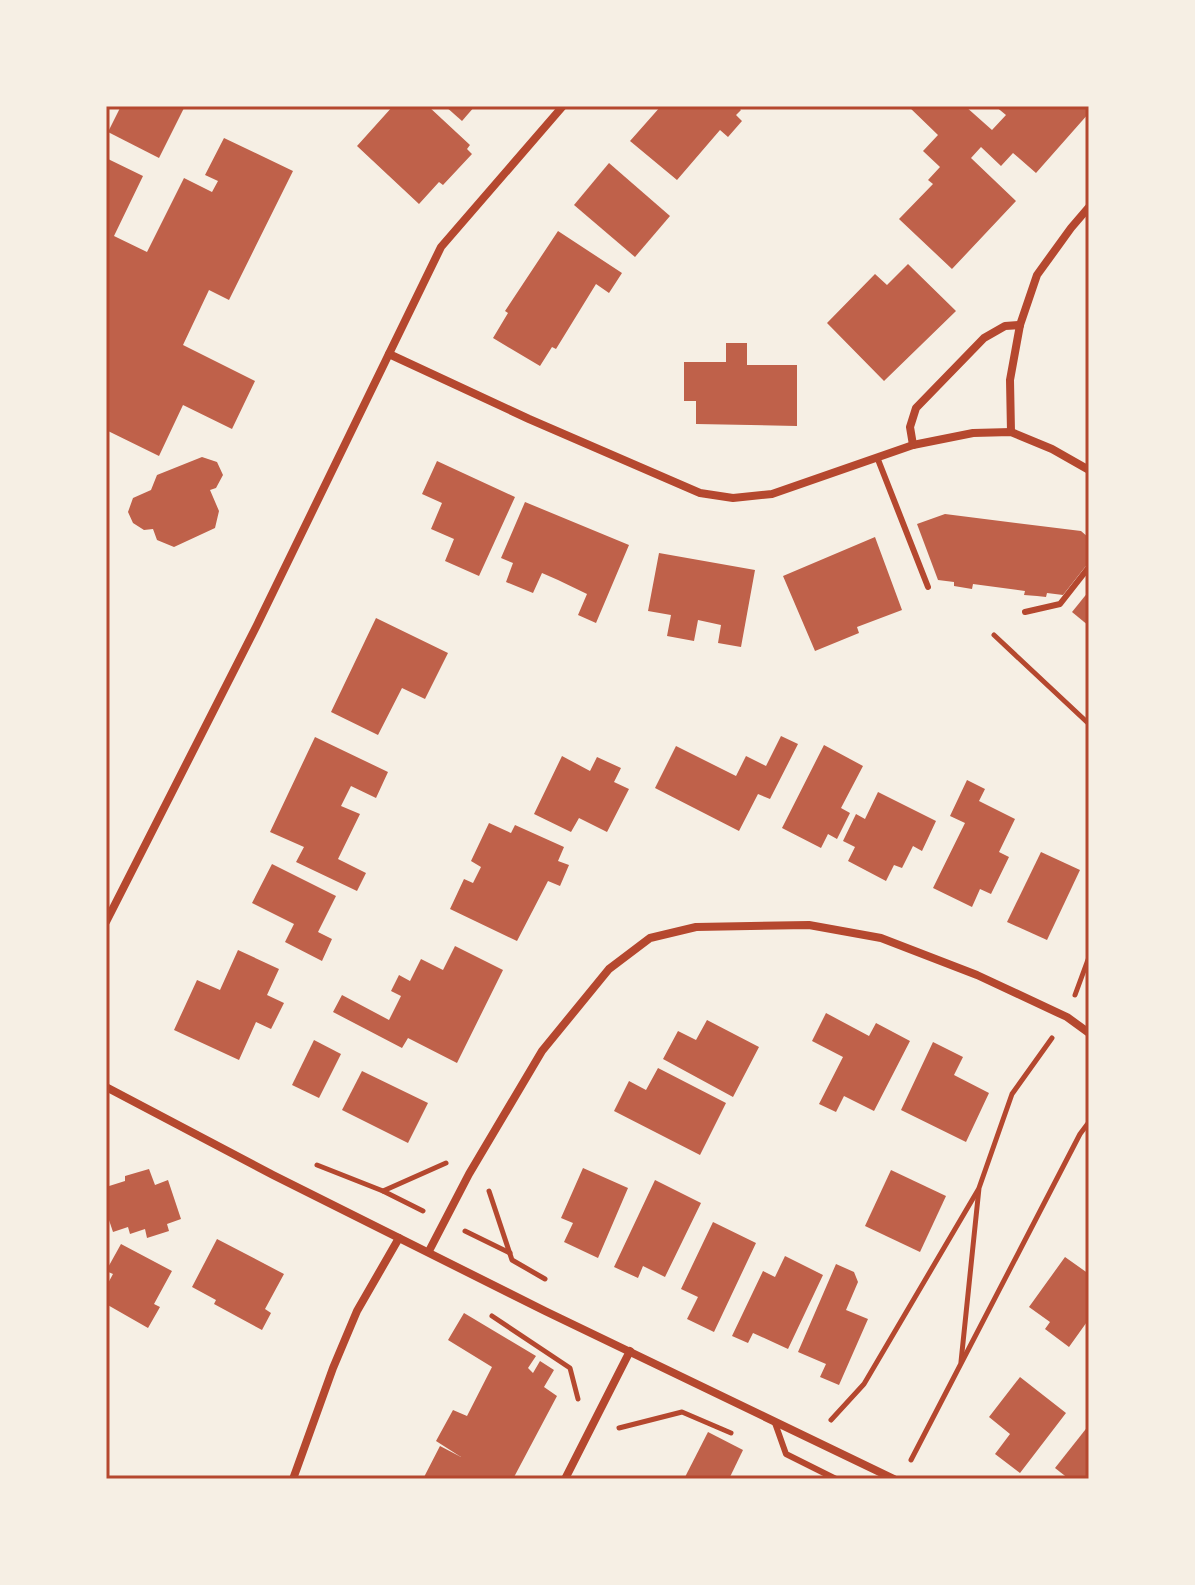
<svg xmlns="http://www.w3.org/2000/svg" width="1195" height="1585" font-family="Commissioner,sans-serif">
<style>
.building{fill:#bf614a}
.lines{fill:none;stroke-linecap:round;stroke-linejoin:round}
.path{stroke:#b5482f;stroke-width:5}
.service{stroke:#b5482f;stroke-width:6}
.minor{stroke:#b5482f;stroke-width:8}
.neatline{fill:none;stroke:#b5482f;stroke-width:3}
</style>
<rect width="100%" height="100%" fill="#f6efe4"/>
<g class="building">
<path d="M121 106H185L159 158 108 132Z"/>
<path d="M393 106H428L470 145 467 149 472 154 443 185 439 182 419 204 357 146Z"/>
<path d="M445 106H475L462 121Z"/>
<path d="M661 106H737L741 110 736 115 742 121 728 137 720 130 677 180 630 141Z"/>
<path d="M908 106H965L992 130 1006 115 995 106H1089V113L1036 173 1013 153 1001 166 981 147 971 158 1016 201 952 269 899 219 933 184 928 180 940 167 923 151 938 135Z"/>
<path d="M224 138 293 171 229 300 209 290 183 345 255 381 232 429 183 405 159 456 106 430V158L143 176 114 236 147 252 184 178 212 192 218 181 205 175Z"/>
<path d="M609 163 670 216 635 257 574 205Z"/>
<path d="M558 231 622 273 609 293 596 284 556 349 552 347 540 366 493 338 508 313 505 311Z"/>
<path d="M908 264 956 311 884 381 827 323 875 274 887 285Z"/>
<path d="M726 343H747V365H797V426L696 424V401H684V362H726Z"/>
<path d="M202 457 217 462 223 475 216 488 210 490 219 511 215 528 174 547 157 540 153 529 144 530 133 523 128 512 133 498 151 490 157 475Z"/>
<path d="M437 461 515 497 479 576 445 561 454 539 431 529 442 503 422 494Z"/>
<path d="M525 502 629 545 596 623 578 615 587 594 558 580 542 573 533 593 506 582 513 563 501 558Z"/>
<path d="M945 514 1081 531 1089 538V562L1063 595 1047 593 1046 597 1037 596 1024 595 1025 591 973 584 972 589 954 586V582L938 580 917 524Z"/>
<path d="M875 537 902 610 857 627 859 633 815 651 783 576Z"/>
<path d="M659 553 755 570 741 647 718 643 721 625 698 620 694 641 667 636 671 615 648 611Z"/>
<path d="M1089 591V626L1072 612Z"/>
<path d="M376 618 448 653 425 699 402 688 378 735 331 712Z"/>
<path d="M781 736 798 744 770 799 758 794 739 831 655 788 676 746 736 776 746 756 766 766Z"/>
<path d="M315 737 388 772 376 798 351 786 341 806 360 814 338 859 366 873 357 891 296 862 304 847 270 832Z"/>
<path d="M824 745 863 766 841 808 850 813 837 839 828 834 821 848 782 828Z"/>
<path d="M562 756 590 771 597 757 621 768 614 782 629 789 607 832 579 818 571 832 534 814Z"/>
<path d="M967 780 985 789 979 801 1015 819 999 852 1009 857 991 894 980 889 972 907 933 888 965 823 950 816Z"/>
<path d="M878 792 936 821 922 851 913 846 902 868 894 865 886 881 848 861 855 847 843 841 856 814 865 819Z"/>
<path d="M489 823 511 833 515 825 564 847 558 861 569 865 560 886 548 881 517 941 450 909 464 879 473 883 481 867 471 861Z"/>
<path d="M1041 852 1080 870 1047 940 1007 922Z"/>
<path d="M272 864 336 896 318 932 332 939 322 961 285 942 294 924 252 903Z"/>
<path d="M455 946 503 970 457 1063 408 1038 402 1048 333 1012 342 995 389 1020 401 996 391 991 399 975 410 981 421 959 443 970Z"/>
<path d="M238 950 279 969 267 995 284 1003 271 1029 256 1022 239 1060 174 1030 197 980 220 990Z"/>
<path d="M826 1013 869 1036 876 1023 910 1041 874 1111 844 1096 836 1112 819 1104 843 1057 812 1041Z"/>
<path d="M707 1020 759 1047 733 1097 663 1059 678 1031 696 1040Z"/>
<path d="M314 1040 341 1054 319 1098 292 1085Z"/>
<path d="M933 1042 963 1057 954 1075 989 1093 966 1142 901 1110Z"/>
<path d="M658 1068 726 1103 700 1155 614 1111 629 1081 646 1090Z"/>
<path d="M362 1071 428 1103 408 1143 342 1110Z"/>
<path d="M583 1168 628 1188 598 1258 564 1242 573 1223 561 1218Z"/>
<path d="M149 1169 155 1185 168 1180 181 1219 167 1224 169 1231 147 1238 145 1229 130 1234 128 1227 113 1232 106 1211V1187L125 1181V1176Z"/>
<path d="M891 1170 946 1196 920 1252 865 1226Z"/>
<path d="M655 1180 701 1203 665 1277 643 1266 638 1278 614 1267Z"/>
<path d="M713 1222 756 1243 714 1332 687 1319 698 1297 681 1289Z"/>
<path d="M217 1239 284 1274 265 1309 271 1313 262 1330 214 1304 216 1300 192 1287Z"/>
<path d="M121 1244 172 1271 154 1304 160 1307 148 1328 106 1304V1287L113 1274 106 1271Z"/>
<path d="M785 1256 823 1275 788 1349 753 1333 748 1343 732 1336 763 1271 775 1277Z"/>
<path d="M1065 1257 1089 1274V1319L1069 1347 1045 1329 1050 1322 1029 1307Z"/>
<path d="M836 1264 854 1272 858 1282 846 1310 868 1319 839 1385 820 1377 826 1364 798 1352Z"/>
<path d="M464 1313 536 1356 528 1368 533 1373 540 1361 554 1370 544 1387 557 1396 513 1479H423L440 1446 461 1457 436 1441 453 1410 467 1416 492 1367 448 1340Z"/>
<path d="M1020 1377 1066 1413 1020 1473 995 1454 1010 1434 989 1417Z"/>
<path d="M1089 1425V1479H1069L1055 1468Z"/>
<path d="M708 1432 743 1450 729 1479H684Z"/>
</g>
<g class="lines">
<g class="path">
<path d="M994 635 1089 724"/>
<path d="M1075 995 1089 957"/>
<path d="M317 1165 383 1191"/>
<path d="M489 1191 512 1260 545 1279"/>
<path d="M423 1211 383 1191 446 1163"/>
<path d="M465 1231 510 1253"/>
<path d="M492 1316 570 1368 578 1399"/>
<path d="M961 1362 979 1188 1012 1094 1052 1038"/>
<path d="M831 1420 864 1384 978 1190"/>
<path d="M619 1428 682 1412 731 1433"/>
<path d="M911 1460 1080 1134 1089 1122"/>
</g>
<g class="service">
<path d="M877 457 928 587"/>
<path d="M1025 612 1060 604 1089 567"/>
<path d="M775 1423 786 1454 836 1479"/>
</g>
<g class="minor">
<path d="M389 354 529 419 700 493 733 498 772 494 913 445 973 433 1011 432 1052 449 1089 470"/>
<path d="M1011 432 1010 380 1020 325 1037 275 1071 228 1089 207"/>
<path d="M913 445 910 427 916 408 984 338 1005 326 1020 325"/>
<path d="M106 922 257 625 441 247 563 106"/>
<path d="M106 1087 273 1175 545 1311 894 1479"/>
<path d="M429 1251 469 1174 542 1051 609 969 650 938 696 927 809 925 881 938 977 975 1067 1017 1089 1033"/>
<path d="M293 1479 333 1368 357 1311 399 1238"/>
<path d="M565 1479 630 1351"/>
</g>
</g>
<rect width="1195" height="1585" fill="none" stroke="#f6efe4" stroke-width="216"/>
<rect x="108" y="108" width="979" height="1369" class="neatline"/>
</svg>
